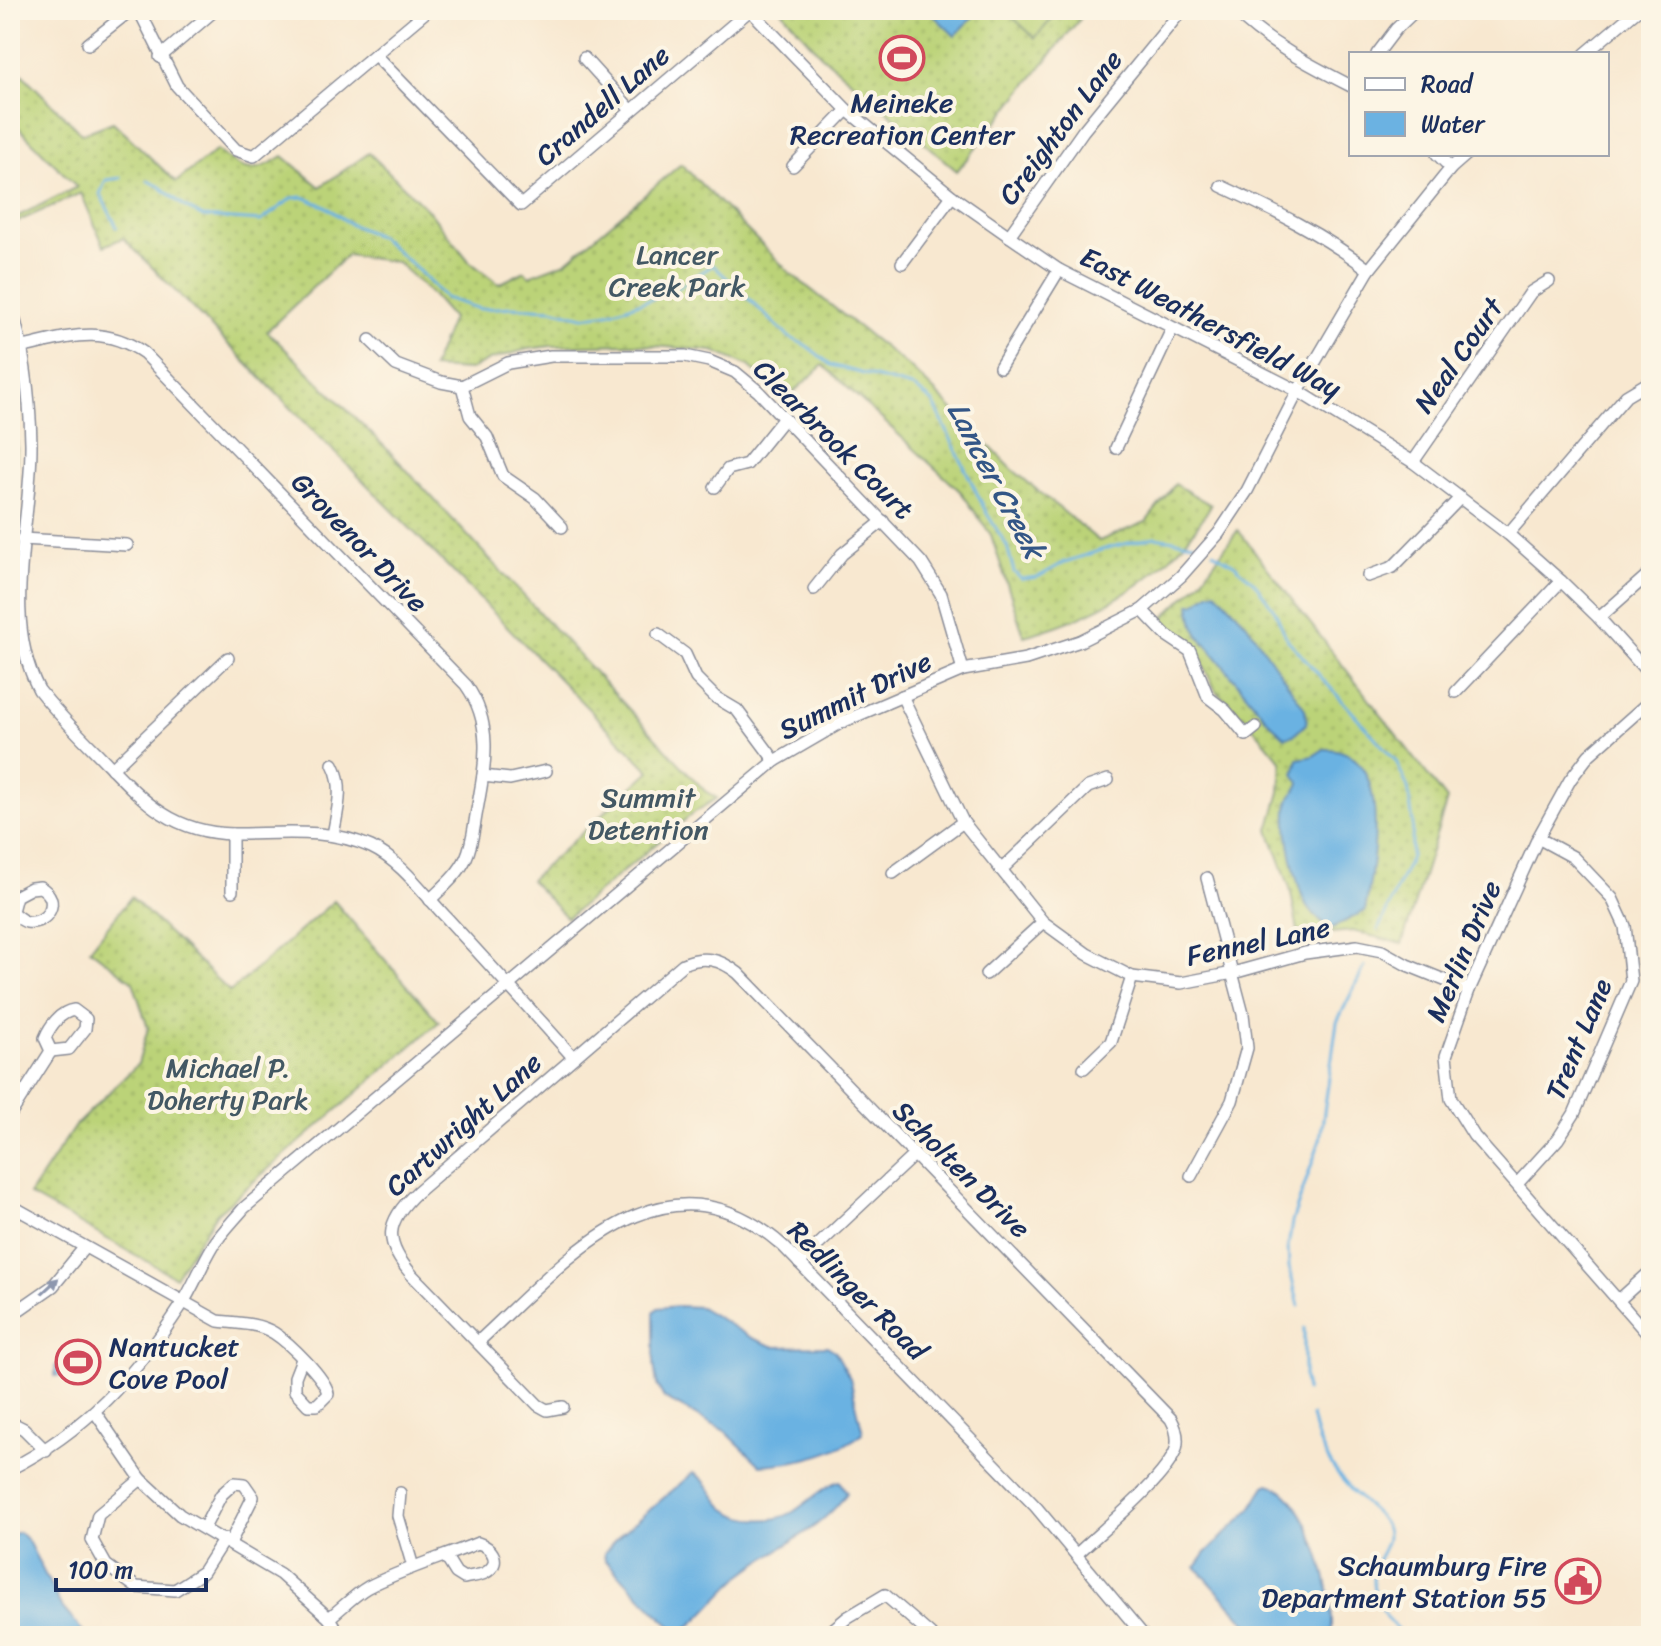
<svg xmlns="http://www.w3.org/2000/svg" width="1661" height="1646" font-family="Sriracha,sans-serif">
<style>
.grass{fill:url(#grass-dots);stroke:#6b816b;stroke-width:2}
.garden{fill:#bbd378;stroke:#6b816b;stroke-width:2}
.water{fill:#6bb2e2;stroke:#4370a0;stroke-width:2}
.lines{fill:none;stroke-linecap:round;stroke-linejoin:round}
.stream{stroke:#6bb2e2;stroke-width:3}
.minor-casing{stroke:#8a8c97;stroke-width:14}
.minor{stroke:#fff;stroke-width:11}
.oneway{fill:#8d97ae}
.labels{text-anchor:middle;stroke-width:8;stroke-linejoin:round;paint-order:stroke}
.poi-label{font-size:28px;fill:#1b2f5e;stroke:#fcf5e5}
.street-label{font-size:28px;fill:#1b2f5e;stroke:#fcf5e5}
.park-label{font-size:28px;fill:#435864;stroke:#fcf5e5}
.water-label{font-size:30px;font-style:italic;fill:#335686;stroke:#fcf5e5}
</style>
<defs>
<pattern id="grass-dots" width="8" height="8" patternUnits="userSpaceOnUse" patternTransform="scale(2)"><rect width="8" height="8" fill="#bbd378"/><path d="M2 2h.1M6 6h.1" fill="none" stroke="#a0b56a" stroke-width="1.8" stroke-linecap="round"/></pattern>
</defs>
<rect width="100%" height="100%" fill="#fcf5e5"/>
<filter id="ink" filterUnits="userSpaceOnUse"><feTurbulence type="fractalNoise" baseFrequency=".0125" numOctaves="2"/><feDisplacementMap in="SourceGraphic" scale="16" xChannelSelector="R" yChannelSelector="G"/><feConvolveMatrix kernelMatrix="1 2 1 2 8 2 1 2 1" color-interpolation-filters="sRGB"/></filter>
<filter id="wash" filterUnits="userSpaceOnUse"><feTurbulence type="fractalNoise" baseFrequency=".006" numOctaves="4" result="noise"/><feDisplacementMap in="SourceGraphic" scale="32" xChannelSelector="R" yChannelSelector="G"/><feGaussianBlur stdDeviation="1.8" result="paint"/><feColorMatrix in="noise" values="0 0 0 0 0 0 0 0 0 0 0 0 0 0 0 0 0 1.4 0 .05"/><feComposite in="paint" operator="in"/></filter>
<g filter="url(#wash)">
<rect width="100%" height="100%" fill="#f8e8d0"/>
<g class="grass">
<path d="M781 10H1087L957 171 821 55Z"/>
<path d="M10 62 82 134 113 122 176 182 217 150C243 173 254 175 283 156L320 187 369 153 428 210 469 261 499 284 525 271 529 276 566 262 681 164 790 273 913 370 1013 470 1099 541 1146 522 1175 484 1211 505C1170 576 1102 615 1024 636L991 535 961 492 823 365 786 399 749 366 713 351 632 344 551 346 528 349 489 360 470 370 432 368 452 318 432 295 397 262 347 255 267 331 390 452 705 791 717 798 692 814 567 918 530 880 650 771 123 238 104 246 81 193 10 225V220L77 187 10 119Z"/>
<path d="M10 375 17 447 11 552 10 551Z"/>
<path d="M1238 530 1447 800 1402 944 1353 931 1299 936 1290 888 1269 830 1280 792 1282 762 1246 719 1216 691 1194 647 1162 619 1200 582Z"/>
<path d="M131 897 230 992 334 901 439 1022 216 1214 175 1277 29 1195 75 1126 138 1064 148 1028 133 982 90 949Z"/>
</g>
<path class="garden" d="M1005 10H1060L1035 38Z"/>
<g class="water">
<path d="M928 10H968L974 16 955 36Z"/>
<path d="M1216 591 1246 623 1305 709 1307 723 1294 735 1285 737 1269 722 1200 637 1194 626 1190 604H1195L1209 593Z"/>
<path d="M1324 749C1396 747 1373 867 1365 911L1332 928C1324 923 1313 917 1308 908 1296 888 1280 819 1290 798 1293 792 1298 790 1300 783L1294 774 1298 759 1313 756Z"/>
<path d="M678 1306 700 1307 752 1338 775 1347 827 1346 835 1351 850 1378 863 1433C834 1456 796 1463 760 1465L725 1431 664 1398 657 1385 654 1364V1312L658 1308Z"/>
<path d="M80 1350 89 1360 79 1373 55 1376V1366L67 1364Z"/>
<path d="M693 1473C708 1479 713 1499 726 1509 744 1522 774 1523 793 1512 809 1502 822 1487 840 1481L847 1493C822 1530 777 1547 743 1574 720 1592 704 1619 678 1634L605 1560 604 1553 620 1535Z"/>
<path d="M1269 1484C1309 1493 1338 1601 1331 1636H1258L1196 1567 1206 1553 1250 1510 1265 1486Z"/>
<path d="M19 1532 28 1541 61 1606 87 1636H10V1535Z"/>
</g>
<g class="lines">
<g class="stream">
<path d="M148 181 159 186 185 207 203 217 261 221 292 198 303 197 325 206 350 224 380 237 416 268 445 298 480 309 512 307 552 309 583 317 608 313 670 293 713 265 789 337 807 346 831 365 915 388 933 402 986 512 1007 546 1014 572 1021 579 1038 577 1065 562 1111 547 1155 537 1194 543"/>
<path d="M117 227 100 194 106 180 121 178"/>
<path d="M1213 552 1234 564 1255 583 1275 611 1287 639 1396 761 1408 788 1413 823 1411 857 1378 930"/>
<path d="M1299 1306 1289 1267 1288 1247 1292 1222 1320 1140 1337 1022 1365 966"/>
<path d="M1304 1328V1378L1306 1391"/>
<path d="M1312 1416C1319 1452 1335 1474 1360 1499 1368 1507 1381 1516 1385 1526 1392 1542 1379 1553 1375 1566 1367 1594 1385 1620 1405 1636"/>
</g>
</g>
</g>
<g filter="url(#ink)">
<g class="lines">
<g class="minor-casing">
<g id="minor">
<path d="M139 10 177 86 236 150 254 156 428 10"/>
<path d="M750 10 847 110 952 196 1009 236 1059 270 1298 391 1413 462 1508 534 1561 581 1599 618 1651 676"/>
<path d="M1234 10C1267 43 1310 65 1351 86"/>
<path d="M88 44 131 10"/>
<path d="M1377 54 1396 29 1416 10"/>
<path d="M1585 54 1637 10"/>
<path d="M376 56 521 205 750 10"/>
<path d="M160 57 215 10"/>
<path d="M584 58 631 110"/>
<path d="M1437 154 1451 168"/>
<path d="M793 166 847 110"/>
<path d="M1221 186C1273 210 1323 234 1369 270"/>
<path d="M1009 236 1083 131 1182 10"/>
<path d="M902 263 952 196"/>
<path d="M10 303C24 348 30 395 31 443 32 524 0 616 39 690 57 713 77 733 97 753 139 796 168 833 233 834 280 834 326 827 371 847 401 861 424 894 446 917 489 964 531 1010 573 1057"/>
<path d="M370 340 396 365 441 382 462 386 508 363 551 356H685L709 361 735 372 758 391 921 562 941 594 963 670"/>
<path d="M23 347C69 337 102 324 144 353L466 685C494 724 485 766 477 810 474 825 473 843 466 858 458 875 443 887 430 900"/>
<path d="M1000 367 1059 270"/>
<path d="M462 386 470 416 487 437 503 476 535 498 562 527"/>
<path d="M1116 448 1172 329"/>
<path d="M1413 462 1531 292 1549 281"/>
<path d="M715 487 728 469 747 464 784 418"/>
<path d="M1508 534 1626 396 1646 384"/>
<path d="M22 539 127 545"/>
<path d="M1368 576 1393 567 1460 498"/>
<path d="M814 589 842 554 883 521"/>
<path d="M1142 610 1166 635 1190 651 1208 697 1225 710 1246 735 1256 727"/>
<path d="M1599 618 1651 572"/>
<path d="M658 634 685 654 696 678 715 697 737 710 775 761"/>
<path d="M1456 692 1561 581"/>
<path d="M902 696 963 822 1043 922 1087 954 1132 977 1181 983 1233 973 1305 953 1357 946 1382 951 1407 965 1469 990"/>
<path d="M1651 700 1589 755 1570 780 1538 838 1469 990 1446 1056 1451 1099 1474 1136 1651 1338"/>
<path d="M112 769 228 658"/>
<path d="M483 776 510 779 546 771"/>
<path d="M333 835C337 812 345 786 333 764"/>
<path d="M1001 870 1088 787 1108 780"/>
<path d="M893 873 963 822"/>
<path d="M232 891V834"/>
<path d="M10 911C15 914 21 921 27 922 47 925 63 900 40 887L31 888 16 896 12 911"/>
<path d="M986 974 1043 922"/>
<path d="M74 1010 86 1019 85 1029 69 1049 51 1051 45 1038C50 1026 60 1012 74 1010Z"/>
<path d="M1084 1068 1111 1042 1132 977"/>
<path d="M10 1115 51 1051"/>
<path d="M1191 1176 1232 1101 1247 1048 1243 1014 1207 878"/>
<path d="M1517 1184 1558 1139 1574 1114 1631 981 1625 926 1612 898 1573 857 1538 838"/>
<path d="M10 1205 218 1321C237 1323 258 1323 274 1333 288 1342 326 1378 328 1394L317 1405H308L295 1391V1377L302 1359"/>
<path d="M799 1263 914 1155"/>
<path d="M1619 1300 1651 1271"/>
<path d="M10 1316 53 1286 84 1248"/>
<path d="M478 1342C565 1262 663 1140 783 1246L1036 1507 1144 1636"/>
<path d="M563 1407 547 1410 538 1405 412 1275C383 1242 385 1222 417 1192L683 964C704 955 720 959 738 973L1171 1419C1176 1428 1179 1438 1176 1449 1166 1479 1102 1530 1077 1554"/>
<path d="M95 1412 141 1479 180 1515 280 1574 329 1618 340 1636"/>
<path d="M10 1422 24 1429 46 1451"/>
<path d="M10 1469C85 1431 135 1376 181 1306 193 1287 201 1266 213 1246 221 1233 234 1220 244 1208L775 761 842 722 963 670 1026 659 1080 641 1142 610 1181 576 1219 533 1247 491 1298 391 1369 270 1451 168 1467 154"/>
<path d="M141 1479 98 1515 92 1540 106 1565 136 1587 175 1590 203 1572 224 1539"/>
<path d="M400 1493 398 1516 413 1567"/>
<path d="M204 1528 221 1495 234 1483 244 1484 253 1497 230 1543"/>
<path d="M329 1618C342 1608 354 1595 368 1587 403 1569 441 1558 478 1543 492 1547 503 1563 485 1573 479 1576 471 1576 464 1578L456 1573 446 1557"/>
<path d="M825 1636 848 1617 885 1595 932 1636"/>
</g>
</g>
<use href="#minor" class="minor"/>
</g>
<defs><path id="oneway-solid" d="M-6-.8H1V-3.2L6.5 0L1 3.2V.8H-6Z" transform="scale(2)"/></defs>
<use class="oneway" href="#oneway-solid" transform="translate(50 1286) rotate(-43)"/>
</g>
<defs>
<g id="stadium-ring" transform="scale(2.3)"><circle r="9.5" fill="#fcf5e5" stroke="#d1495b" stroke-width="1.5"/><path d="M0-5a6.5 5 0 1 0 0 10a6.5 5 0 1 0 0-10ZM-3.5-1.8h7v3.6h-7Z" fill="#d1495b"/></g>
<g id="civic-ring" transform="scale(2.3)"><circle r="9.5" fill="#fcf5e5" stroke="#d1495b" stroke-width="1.5"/><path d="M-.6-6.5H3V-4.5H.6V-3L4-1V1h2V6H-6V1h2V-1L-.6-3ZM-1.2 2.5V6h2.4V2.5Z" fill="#d1495b"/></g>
</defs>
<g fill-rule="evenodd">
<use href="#stadium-ring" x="902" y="58"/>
<use href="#stadium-ring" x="78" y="1362"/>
<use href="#civic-ring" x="1578" y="1581"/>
</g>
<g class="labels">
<g class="poi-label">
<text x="902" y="112">Meineke<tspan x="902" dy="32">Recreation Center</tspan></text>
<text x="109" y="1356" text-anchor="start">Nantucket<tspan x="109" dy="32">Cove Pool</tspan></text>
<text x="1547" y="1575" text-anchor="end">Schaumburg Fire<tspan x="1547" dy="32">Department Station 55</tspan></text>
</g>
<g class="street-label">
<text transform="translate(602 105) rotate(-41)" y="10">Crandell Lane</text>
<text transform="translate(1060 127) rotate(-53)" y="10">Creighton Lane</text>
<text transform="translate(1211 322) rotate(28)" y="10">East Weathersfield Way</text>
<text transform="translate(1458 355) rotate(-55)" y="10">Neal Court</text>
<text transform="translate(834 439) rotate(45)" y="10">Clearbrook Court</text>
<text transform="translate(360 542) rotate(46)" y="10">Grovenor Drive</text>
<text transform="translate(855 695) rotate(-26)" y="10">Summit Drive</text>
<text transform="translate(1258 941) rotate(-12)" y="10">Fennel Lane</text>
<text transform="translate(1463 951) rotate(-67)" y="10">Merlin Drive</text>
<text transform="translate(1578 1039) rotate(-67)" y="10">Trent Lane</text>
<text transform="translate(463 1124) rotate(-42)" y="10">Cartwright Lane</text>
<text transform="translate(962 1169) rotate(45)" y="10">Scholten Drive</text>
<text transform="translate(858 1290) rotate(45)" y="10">Redlinger Road</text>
</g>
<g class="park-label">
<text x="677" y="264">Lancer<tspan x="677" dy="32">Creek Park</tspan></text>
<text x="648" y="807">Summit<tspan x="648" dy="32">Detention</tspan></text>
<text x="228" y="1077">Michael P.<tspan x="228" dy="32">Doherty Park</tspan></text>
</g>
<g class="water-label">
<text transform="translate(996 480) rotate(62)" y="10">Lancer Creek</text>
</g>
</g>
<rect width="1661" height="1646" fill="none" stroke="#fcf5e5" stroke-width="40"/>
<rect x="1349" y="52" width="260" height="104" fill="#fcf5e5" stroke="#a2a6af" stroke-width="2"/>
<rect x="1365" y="78" width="40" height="12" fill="#ffffff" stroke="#a2a6af" stroke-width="2"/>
<text x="1421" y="92" font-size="24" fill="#1b2f5e">Road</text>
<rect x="1365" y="112" width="40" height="24" fill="#6bb2e2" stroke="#a2a6af" stroke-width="2"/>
<text x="1421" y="132" font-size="24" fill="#1b2f5e">Water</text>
<path d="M56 1578v12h150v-12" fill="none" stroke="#1b2f5e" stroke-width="4"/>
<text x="68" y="1578" font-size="24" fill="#1b2f5e" stroke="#fcf5e5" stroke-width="6" paint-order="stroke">100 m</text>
</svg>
